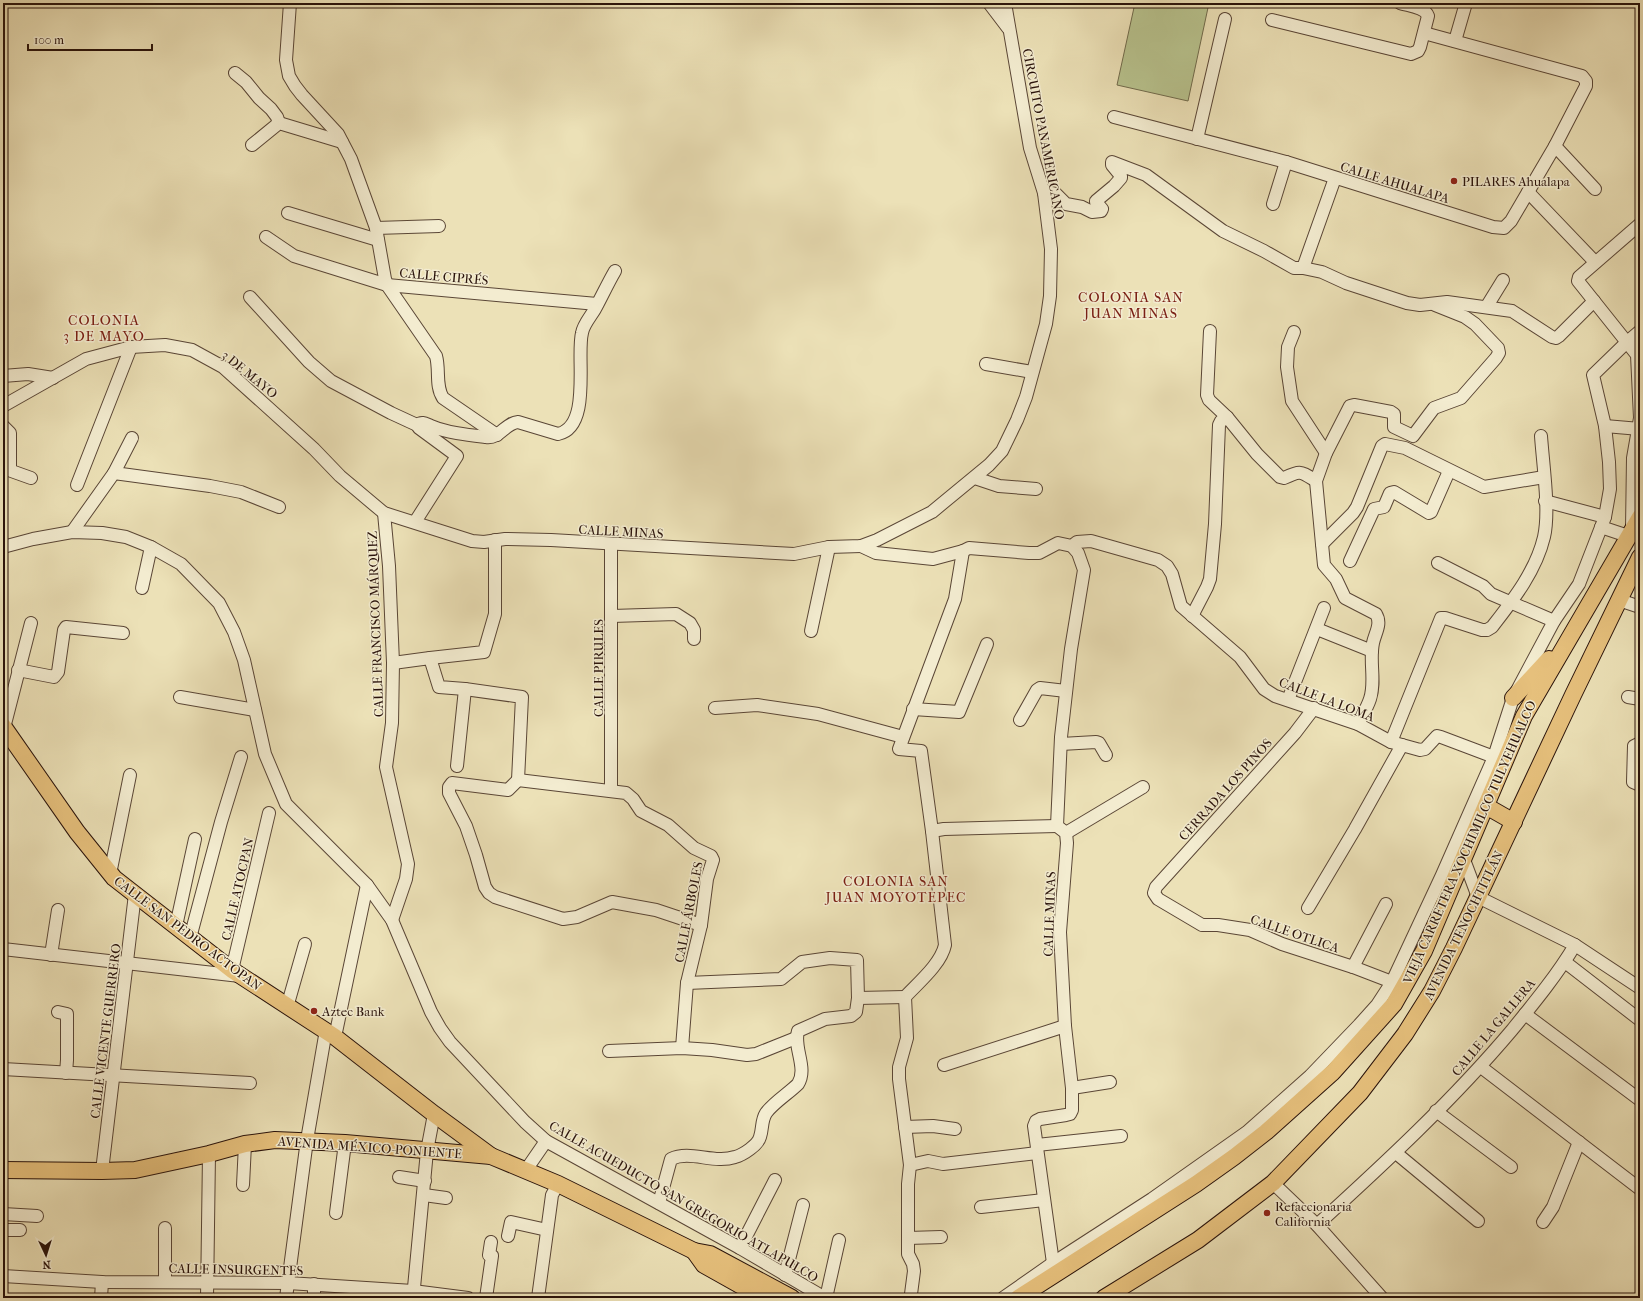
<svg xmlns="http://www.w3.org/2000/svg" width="1643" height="1301" font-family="'IM FELL French Canon',serif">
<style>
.green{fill:#b8c38e;stroke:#716b4c}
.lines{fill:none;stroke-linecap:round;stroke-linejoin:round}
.minor-casing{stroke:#5a4636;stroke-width:14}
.major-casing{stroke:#2a130b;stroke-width:18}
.minor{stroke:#f3ecd0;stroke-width:12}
.major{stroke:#e6c07c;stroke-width:16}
.poi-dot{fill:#8f2418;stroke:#f3ecd0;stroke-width:1.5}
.labels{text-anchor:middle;stroke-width:3;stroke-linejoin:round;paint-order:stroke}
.street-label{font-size:13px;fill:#2a130b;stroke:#f3ecd0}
.poi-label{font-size:13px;fill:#2a130b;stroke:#f3ecd0;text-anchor:start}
.neighbourhood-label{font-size:14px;letter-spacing:1px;fill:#7a1f14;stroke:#f3ecd0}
</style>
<rect width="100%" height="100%" fill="#ece1b7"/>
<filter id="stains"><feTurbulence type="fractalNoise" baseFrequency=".005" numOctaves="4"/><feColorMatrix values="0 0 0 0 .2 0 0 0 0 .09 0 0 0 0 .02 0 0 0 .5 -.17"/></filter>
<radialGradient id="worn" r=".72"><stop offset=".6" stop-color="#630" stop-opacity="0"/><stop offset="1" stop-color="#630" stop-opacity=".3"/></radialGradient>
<path class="green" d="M1135 3H1209L1188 101 1117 85Z"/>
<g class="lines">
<g class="minor-casing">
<g id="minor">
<path d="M290 3 286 60 289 76 295 86 302 95 338 134 351 159 376 228 385 279 387 285"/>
<path d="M989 3 1008 28"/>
<path d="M1272 20 1411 54 1418 51 1420 47 1428 16C1425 7 1409 6 1400 3"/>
<path d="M1455 41 1466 3"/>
<path d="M235 73 246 82 259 98 271 109 277 117 279 123"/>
<path d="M1114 117 1286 162 1493 227 1504 228 1511 221 1555 146 1586 86V81L1582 76 1424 33"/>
<path d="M1197 139 1225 19"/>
<path d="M252 145 279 123 342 142"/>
<path d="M1555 146 1595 189"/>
<path d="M1528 192 1595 262"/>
<path d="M1044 193H1052L1056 194 1066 204 1082 207 1092 212 1101 211 1102 209 1096 202V201L1114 186 1121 178V176L1112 165V162L1146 175 1223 231 1264 251 1294 268H1303L1322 272 1346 283 1407 303 1420 305 1447 302 1512 311 1552 337 1556 338 1559 336 1594 301"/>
<path d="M1273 204 1286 162"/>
<path d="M288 213 378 240"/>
<path d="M376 228 439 226"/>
<path d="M266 237 294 256 387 285"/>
<path d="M1303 268 1335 178"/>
<path d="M250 297 309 362 331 381 391 413 417 425"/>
<path d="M1487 306 1503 280"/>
<path d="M1210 331 1207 395 1209 400 1227 417 1257 454 1280 477 1284 478C1301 470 1300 471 1316 481"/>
<path d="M1294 332 1288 347 1287 367 1292 401 1326 453"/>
<path d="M986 364 1032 372"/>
<path d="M3 376 28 374 53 378"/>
<path d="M3 406 86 359 131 347 165 345 192 350 223 367 314 449 340 476 384 513 472 541 484 542 505 539 551 540 794 554 829 547 861 546 877 540 932 512 989 465 1002 451 1017 420 1026 397 1046 324 1050 296 1051 249 1044 193 1030 148 1005 3"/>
<path d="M3 426 10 433V470"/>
<path d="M1605 426 1640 429"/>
<path d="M497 435 443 398C435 386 440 370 436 356L387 285 597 304"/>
<path d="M3 468 31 478"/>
<path d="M114 473 132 438"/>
<path d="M975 478 999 486 1036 489"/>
<path d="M77 485 131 347"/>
<path d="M1545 501 1605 517"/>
<path d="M384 513 389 566 393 663 392 723 386 767 408 864 406 879 392 920"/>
<path d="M415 522 457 456 419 428 417 425C422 421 426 424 431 426 448 433 468 435 486 437 500 439 505 423 518 422L558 434C592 427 576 356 582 333 583 325 591 316 595 309 602 296 608 283 615 271"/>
<path d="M1601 527 1628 536"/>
<path d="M1632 528 1633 458 1640 418 1637 355 1578 281 1579 277 1640 224"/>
<path d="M72 532 114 473 210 486 241 492 279 507"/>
<path d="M1322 544 1353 513 1357 507 1382 446 1385 444 1405 448 1484 487 1544 477"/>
<path d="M611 545V791"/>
<path d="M861 546 876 553 933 559 963 551 969 548 1029 553H1039L1058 543 1072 546 1077 542 1091 541 1158 560 1167 566 1172 574 1181 606 1240 657 1264 689 1275 696 1358 724 1391 742 1420 750 1425 749 1437 736 1441 737 1494 757"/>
<path d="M3 547 33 539 72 532 102 533 126 537 151 547 181 564 219 603 234 632 244 660 265 754 286 804 367 885 392 920 431 1012 440 1028 450 1042 525 1122 546 1141 740 1248 825 1298"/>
<path d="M1350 561 1374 509 1384 507 1390 493 1394 492 1429 513 1431 512 1449 471"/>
<path d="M1438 563 1483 586 1491 594 1554 621"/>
<path d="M142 588 151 547"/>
<path d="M1619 600 1640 607"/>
<path d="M612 616 676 614 690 623 694 630V639"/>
<path d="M1192 616 1207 587 1210 579 1215 524 1219 425 1221 421 1227 417"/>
<path d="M1317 629 1372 651"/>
<path d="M811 631 829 547"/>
<path d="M430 658 484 652 495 614V540"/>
<path d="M393 663 430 658 439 687 465 689 522 697 518 780"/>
<path d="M18 670 54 677 58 672 64 630 66 627 123 633"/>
<path d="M180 697 255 710"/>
<path d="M1628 697 1640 699"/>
<path d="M1288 700 1324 608"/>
<path d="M715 708 757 705 818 714 903 737"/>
<path d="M1314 708 1295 733 1156 887 1154 893 1158 899 1202 925H1218L1250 930 1282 944 1353 967 1392 982"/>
<path d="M913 709 959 712 987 644"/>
<path d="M1020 720 1037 690 1040 688 1066 691"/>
<path d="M1358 724C1362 716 1367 708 1370 699 1376 681 1369 662 1373 643 1375 633 1382 624 1376 614L1345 598 1336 579 1324 565 1316 481 1326 453 1350 406 1354 405 1391 412 1394 414V427L1413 436 1434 408 1461 398 1496 358 1499 353 1498 348 1475 324 1465 317 1435 305"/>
<path d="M4 728 31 623"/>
<path d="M1391 742 1441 618H1445L1482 630H1487L1492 627C1513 600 1536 571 1544 537 1550 511 1543 465 1541 436"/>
<path d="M1640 743 1634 746 1633 782 1640 785"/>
<path d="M1061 744 1096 742 1099 743 1106 755"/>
<path d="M457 766 465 689"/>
<path d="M518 780 508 790 452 783 449 787V793L466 826 476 855 485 887 489 893 495 897 563 919 577 917 612 902 656 910 701 925"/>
<path d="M518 780 626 793 633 799 641 811 668 825 694 848 711 856 713 860 707 879 701 925 687 983 682 1048"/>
<path d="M932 831 944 829 1057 826"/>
<path d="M1066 833 1143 787"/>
<path d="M110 874 130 775"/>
<path d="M1308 908 1355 829 1402 745"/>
<path d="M176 926 195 839"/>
<path d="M190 938 221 822 241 757"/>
<path d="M1575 945 1640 988"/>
<path d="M3 949 240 976"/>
<path d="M51 955 58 910"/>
<path d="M1565 962 1640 1020"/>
<path d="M1353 967 1386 904"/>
<path d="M232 970 269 813"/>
<path d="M858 998 905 997"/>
<path d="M287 1007 305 944"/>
<path d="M58 1012 67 1014V1060L66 1073"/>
<path d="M1525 1014 1640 1100"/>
<path d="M335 1037 367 885"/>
<path d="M609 1051 682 1048 712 1050 747 1055 756 1054 796 1038"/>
<path d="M944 1065 1065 1026"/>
<path d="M1481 1067 1640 1189"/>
<path d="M3 1069 250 1083"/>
<path d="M1072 1088 1110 1082"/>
<path d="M1436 1111 1511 1167"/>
<path d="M905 1127 933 1126 955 1129"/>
<path d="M1037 1145 1121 1136"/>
<path d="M1396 1153 1478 1221"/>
<path d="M910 1165 928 1161 943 1164 1037 1153"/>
<path d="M526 1170 546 1141"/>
<path d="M102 1171 135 894"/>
<path d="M399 1177 425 1181"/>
<path d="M1273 1183 1317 1225 1382 1298"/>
<path d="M243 1185 245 1144"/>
<path d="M424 1195 446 1198"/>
<path d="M659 1203 671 1159C690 1150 714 1164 735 1157 743 1155 758 1145 760 1137 763 1128 761 1121 766 1113 773 1103 789 1093 798 1084 808 1068 793 1048 798 1031L825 1019 851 1016 856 1012 858 998 857 960 830 958 802 962 781 979 687 983"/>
<path d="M981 1207 1044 1200"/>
<path d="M336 1213 345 1143"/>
<path d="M3 1214 37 1216"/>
<path d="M1543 1222 1553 1207 1579 1142"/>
<path d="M1317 1225C1385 1163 1453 1100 1512 1030 1534 1003 1557 975 1575 945L1478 897 1463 857"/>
<path d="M165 1228V1282"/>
<path d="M3 1230H20"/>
<path d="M508 1236 511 1222 547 1230"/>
<path d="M941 1237 908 1238V1184L910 1165 899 1079V1067L907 1038 905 997C918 983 941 964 945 945L932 831 921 751 899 749 955 599 963 551"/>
<path d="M908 1238V1254L913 1264 914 1271 911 1294"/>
<path d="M740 1248 775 1180"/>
<path d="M1053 1263 1034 1126 1036 1121 1040 1119 1066 1115 1070 1114 1072 1110V1088L1065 1026 1060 932 1067 843 1066 833 1057 826 1061 737 1071 649 1084 570 1078 553 1072 546"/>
<path d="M785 1275 803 1205"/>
<path d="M3 1276 102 1282 288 1283 413 1291 468 1298"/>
<path d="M101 1298 102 1282"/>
<path d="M207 1298 209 1154"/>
<path d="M286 1298 307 1140 326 1030"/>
<path d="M314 1298V1284"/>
<path d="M413 1298 427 1151 434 1114"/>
<path d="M486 1298 492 1256 489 1255 491 1242"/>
<path d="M538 1298 552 1195 558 1184"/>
<path d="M826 1298 839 1240"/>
<path d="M1003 1298 1053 1263 1152 1199 1247 1132 1310 1076 1359 1025 1377 1005 1392 982 1442 875 1494 757 1513 698 1554 621 1579 584 1605 517 1610 489 1609 462 1605 426 1593 375 1627 342 1640 331"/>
</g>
</g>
<g class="major-casing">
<g id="major">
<path d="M1513 698 1549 659"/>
<path d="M3 726 77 832 114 878 232 970 335 1037 434 1114 491 1156"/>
<path d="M1486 806 1514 822"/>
<path d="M3 1170 102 1171 135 1170 209 1154 245 1144 275 1140 345 1143 491 1156 558 1184 694 1251 710 1254 792 1298"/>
<path d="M694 1251 704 1265 763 1298"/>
<path d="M1018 1298 1196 1184 1234 1157 1266 1132 1333 1072 1394 1004 1424 951 1524 716 1640 517"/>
<path d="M1104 1298 1198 1240 1273 1183 1360 1093 1405 1034 1432 991 1454 948 1573 695 1640 557"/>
</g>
</g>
<use href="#minor" class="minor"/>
<use href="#major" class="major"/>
</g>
<g class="poi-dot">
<circle cx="1454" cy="181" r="4"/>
<circle cx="314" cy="1011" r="4"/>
<circle cx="1267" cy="1213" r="4"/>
</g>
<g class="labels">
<g class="street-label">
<text transform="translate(1044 134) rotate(79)" y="5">CIRCUITO PANAMERICANO</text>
<text transform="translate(1395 182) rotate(17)" y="5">CALLE AHUALAPA</text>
<text transform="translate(444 276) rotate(5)" y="5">CALLE CIPRÉS</text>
<text transform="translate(250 374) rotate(39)" y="5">3 DE MAYO</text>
<text transform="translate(621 531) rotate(3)" y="5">CALLE MINAS</text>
<text transform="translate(375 624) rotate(-92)" y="5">CALLE FRANCISCO MÁRQUEZ</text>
<text transform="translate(598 668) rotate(-90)" y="5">CALLE PIRULES</text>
<text transform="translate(1327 699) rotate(21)" y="5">CALLE LA LOMA</text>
<text transform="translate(1225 789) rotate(-48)" y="5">CERRADA LOS PINOS</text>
<text transform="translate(1469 842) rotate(-66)" y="5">VIEJA CARRETERA XOCHIMILCO TULYEHUALCO</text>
<text transform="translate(237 889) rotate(-77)" y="5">CALLE ATOCPAN</text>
<text transform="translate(688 912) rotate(-79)" y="5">CALLE ÁRBOLES</text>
<text transform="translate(1049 914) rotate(-88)" y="5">CALLE MINAS</text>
<text transform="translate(1463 925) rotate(-64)" y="5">AVENIDA TENOCHTITLÁN</text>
<text transform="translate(188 933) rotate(37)" y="5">CALLE SAN PEDRO ACTOPAN</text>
<text transform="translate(1295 933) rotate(19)" y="5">CALLE OTLICA</text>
<text transform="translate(1493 1027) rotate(-50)" y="5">CALLE LA GALLERA</text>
<text transform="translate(105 1031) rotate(-83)" y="5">CALLE VICENTE GUERRERO</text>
<text transform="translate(370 1147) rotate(4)" y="5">AVENIDA MÉXICO-PONIENTE</text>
<text transform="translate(684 1201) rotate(30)" y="5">CALLE ACUEDUCTO SAN GREGORIO ATLAPULCO</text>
<text transform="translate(236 1269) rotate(1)" y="5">CALLE INSURGENTES</text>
</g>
<g class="poi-label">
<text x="1462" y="186">PILARES Ahualapa</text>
<text x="322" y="1016">Aztec Bank</text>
<text x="1275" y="1211">Refaccionaria<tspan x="1275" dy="15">California</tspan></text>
</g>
<g class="neighbourhood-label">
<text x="1131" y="302">COLONIA SAN<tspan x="1131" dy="16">JUAN MINAS</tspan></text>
<text x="104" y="325">COLONIA<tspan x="104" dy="16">3 DE MAYO</tspan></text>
<text x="896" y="886">COLONIA SAN<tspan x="896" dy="16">JUAN MOYOTEPEC</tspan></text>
</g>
</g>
<rect width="1643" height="1301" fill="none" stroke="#ece1b7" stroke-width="16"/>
<rect x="4" y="4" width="1635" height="1293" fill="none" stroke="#2a130b" stroke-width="2"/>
<rect x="8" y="8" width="1627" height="1285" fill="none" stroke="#2a130b"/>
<g transform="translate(46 1255) rotate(176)" stroke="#f3ecd0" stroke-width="3" paint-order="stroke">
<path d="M0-3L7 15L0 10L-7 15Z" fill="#2a130b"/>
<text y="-6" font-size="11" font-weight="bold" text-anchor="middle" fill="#2a130b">N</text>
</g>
<path d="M28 44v6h124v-6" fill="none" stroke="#2a130b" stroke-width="2"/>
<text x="34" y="44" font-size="12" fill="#2a130b" stroke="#f3ecd0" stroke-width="3" paint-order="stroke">100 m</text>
<rect width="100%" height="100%" filter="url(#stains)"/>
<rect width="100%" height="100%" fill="url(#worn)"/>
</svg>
